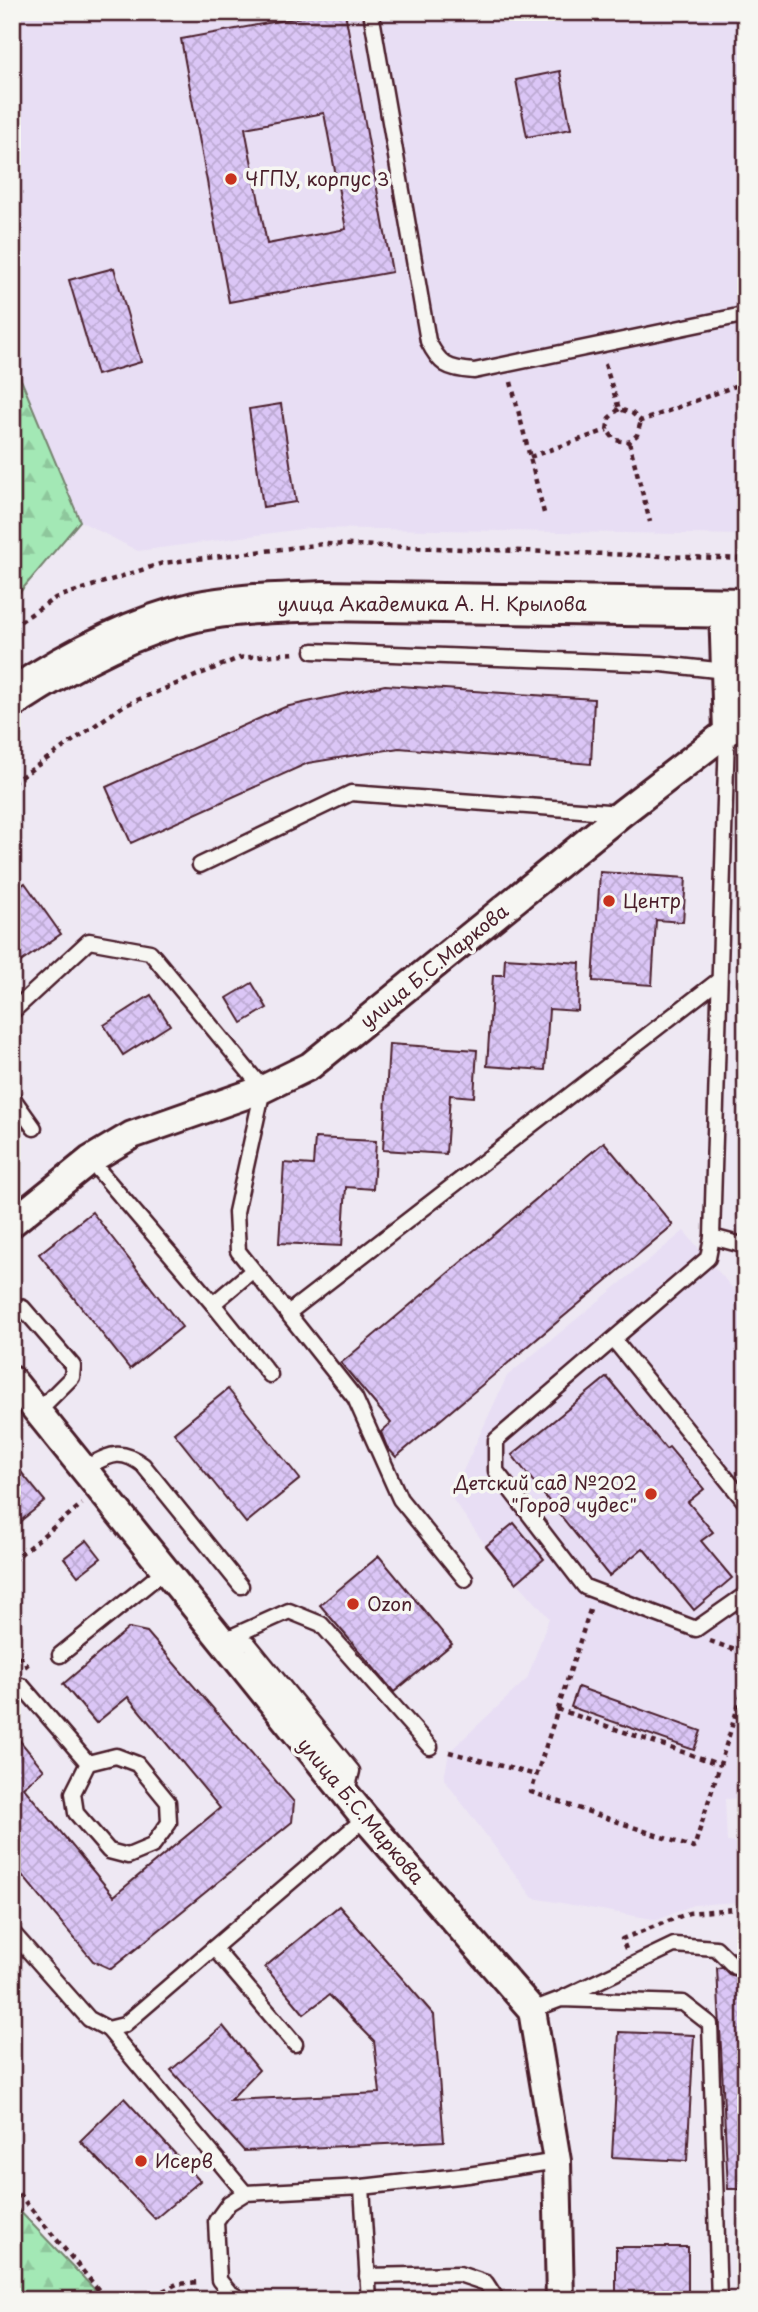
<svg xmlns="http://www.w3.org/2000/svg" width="758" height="2312" font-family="'Playpen Sans',sans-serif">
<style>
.built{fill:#e8def4}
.forest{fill:url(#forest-firs);stroke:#768470;stroke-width:2}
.building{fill:url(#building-cross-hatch);stroke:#4a1f2b;stroke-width:2;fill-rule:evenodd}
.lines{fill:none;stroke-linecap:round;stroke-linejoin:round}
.service-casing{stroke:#4a1f2b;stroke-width:19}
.minor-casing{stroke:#4a1f2b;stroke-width:32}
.secondary-casing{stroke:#4a1f2b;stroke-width:44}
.path{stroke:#4a1f2b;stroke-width:4.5;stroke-dasharray:5 5;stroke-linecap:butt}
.service{stroke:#f6f6f2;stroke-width:14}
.minor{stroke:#f6f6f2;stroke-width:26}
.secondary{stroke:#f6f6f2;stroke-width:38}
.poi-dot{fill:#c8321e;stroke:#f6f6f2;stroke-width:2.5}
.labels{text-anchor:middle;stroke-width:7;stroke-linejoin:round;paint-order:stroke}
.poi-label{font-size:19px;fill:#4a1f2b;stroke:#f6f6f2;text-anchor:start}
.street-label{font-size:19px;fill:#4a1f2b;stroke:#f6f6f2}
</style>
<defs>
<pattern id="forest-firs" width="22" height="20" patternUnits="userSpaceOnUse" patternTransform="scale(1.75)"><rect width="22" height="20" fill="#a3e8b5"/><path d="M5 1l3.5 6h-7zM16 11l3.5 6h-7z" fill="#8ec79c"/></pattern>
<pattern id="building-cross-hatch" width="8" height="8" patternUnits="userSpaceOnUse" patternTransform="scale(1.75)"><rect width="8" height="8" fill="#dbc6f6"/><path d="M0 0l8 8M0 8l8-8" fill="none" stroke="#bdaad3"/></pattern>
</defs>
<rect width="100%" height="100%" fill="#eee8f3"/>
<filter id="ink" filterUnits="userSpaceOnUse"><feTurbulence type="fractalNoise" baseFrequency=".0143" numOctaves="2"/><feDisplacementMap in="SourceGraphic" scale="14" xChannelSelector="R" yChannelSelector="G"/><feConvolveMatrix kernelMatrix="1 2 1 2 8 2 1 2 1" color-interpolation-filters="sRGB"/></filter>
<g filter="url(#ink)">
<g class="built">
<path d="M12 12H746V535L309 528 138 551 80 521 12 358Z"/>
<path d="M684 1231 746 1304V1798L725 1799 727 1842 740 1843 739 1902 693 1905 658 1920 533 1898 444 1779 449 1752 527 1679 549 1618 486 1546 451 1497 507 1376Z"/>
</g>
<g class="forest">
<path d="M12 358 80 521 20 592H12Z"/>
<path d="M12 2203 101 2296 102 2300H12Z"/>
</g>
<g class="building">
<path d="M328 12H345L392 272 229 302 181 39ZM324 113 346 229 267 244 245 128Z"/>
<path d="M560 71 571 129 527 137 516 80Z"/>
<path d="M114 268 141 362 97 375 69 280Z"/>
<path d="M281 404 296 502 263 507 249 409Z"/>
<path d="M385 685 594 699 591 764 399 748 308 763 131 843 106 787 285 707Z"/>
<path d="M600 872 686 878 683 922 656 920 652 985 593 981Z"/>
<path d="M25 883 61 934 12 968V892Z"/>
<path d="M505 958 580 963 578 1011 549 1009 545 1070 487 1066 493 975H504Z"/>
<path d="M252 983 267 1008 242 1023 227 998Z"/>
<path d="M151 995 170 1025 123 1055 104 1025Z"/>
<path d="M389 1044 477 1050 474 1097 450 1095 446 1154 383 1150Z"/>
<path d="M315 1138 376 1141 373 1189 346 1187 342 1246 279 1243 284 1163 313 1165Z"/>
<path d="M604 1142 673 1225 396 1457 387 1447 381 1432 391 1423 341 1363Z"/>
<path d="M92 1212 182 1327 130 1369 39 1254Z"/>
<path d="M607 1377 666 1449 669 1447 704 1489 688 1502 713 1532 701 1541 732 1578 694 1610 643 1548 609 1576 512 1455Z"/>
<path d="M228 1389 300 1479 246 1523 174 1433Z"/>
<path d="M12 1461 45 1501 12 1528Z"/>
<path d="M514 1523 544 1559 516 1583 486 1546Z"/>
<path d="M87 1540 101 1558 78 1576 64 1558Z"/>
<path d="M379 1556 452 1644 394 1692 320 1605Z"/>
<path d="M129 1628 147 1632 294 1802 292 1822 111 1969 93 1961 12 1863V1731L44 1770 23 1787 114 1896 220 1808 128 1697 96 1723 63 1684Z"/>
<path d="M578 1687 701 1731 694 1750 571 1707Z"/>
<path d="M339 1906 434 2015 444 2141 244 2151 171 2070 223 2026 259 2070 230 2100 380 2093 374 2041 329 1995 304 2014 265 1967Z"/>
<path d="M744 1966 746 2189H728L717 1968 722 1967 729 1974 737 1976 742 1973Z"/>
<path d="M619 2032 694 2035 687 2161 612 2157Z"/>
<path d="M124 2098 200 2181 155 2219 80 2141Z"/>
<rect x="616" y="2247" width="72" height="53"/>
</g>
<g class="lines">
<g class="service-casing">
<g id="service">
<path d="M371 12 428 341C440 365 447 369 474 371L738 316H746"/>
<path d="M313 651 662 664 725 671"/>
<path d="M727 733 712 1237 746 1246"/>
<path d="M200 865 351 793 621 813"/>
<path d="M12 1012 89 941 150 952 263 1089 236 1212 238 1251 355 1398 400 1499 465 1579"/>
<path d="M12 1097 34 1128"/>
<path d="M90 1160 213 1304 252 1271"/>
<path d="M712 1237 708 1258 496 1440V1471L585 1587 696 1629 746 1594"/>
<path d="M12 1304 23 1308 73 1366 72 1377 37 1412"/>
<path d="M213 1304 270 1375"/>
<path d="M288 1313 719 980"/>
<path d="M614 1340 746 1503"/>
<path d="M82 1469C108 1457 118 1446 143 1465L241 1586"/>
<path d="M222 1641 289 1611 321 1624 430 1747"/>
<path d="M223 1641 248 1643 352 1771 346 1794"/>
<path d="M60 1655 164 1571"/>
<path d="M12 1695 22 1686 88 1763"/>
<path d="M116 1756 137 1764 168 1802 169 1823 152 1846 128 1856 109 1851 76 1813 73 1793 88 1763Z"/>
<path d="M12 1932 89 2019 108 2029 124 2025 365 1818"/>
<path d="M214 1948 295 2044"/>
<path d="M565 1997 674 1945 716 1948 735 1967"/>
<path d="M532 2010 561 1999 683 2003 710 2024 719 2300"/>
<path d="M108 2029 245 2193"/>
<path d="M362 2187 369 2300"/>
<path d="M367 2276 459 2274 486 2283 497 2300"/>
<path d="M242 2300 229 2292 219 2280 216 2221 229 2203 245 2193 362 2187 468 2175 557 2161"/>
</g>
</g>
<g class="minor-casing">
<g id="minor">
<path d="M12 1223 90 1160 132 1135 263 1089 310 1066 622 813 727 732 723 607"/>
<path d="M12 1380 365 1818 532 2010 557 2161 560 2300"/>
</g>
</g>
<g class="secondary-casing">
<path id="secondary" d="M12 698C68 661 130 627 195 612 237 603 281 603 323 601L746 608"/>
</g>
<g class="path">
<path d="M146 12H157"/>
<path d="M605 364 619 409 632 413 641 421 746 382"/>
<path d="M511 382 545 517"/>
<path d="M619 409 609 418 607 430 615 440 629 442 637 435 641 421"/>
<path d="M629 442 650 522"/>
<path d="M530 457 607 430"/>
<path d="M12 627 55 598 163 563 324 544 746 559"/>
<path d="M12 783 123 706 239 658 295 653"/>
<path d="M12 1561 82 1504"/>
<path d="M590 1610 531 1792 694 1848 746 1681"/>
<path d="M710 1641 746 1654"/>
<path d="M12 1648 28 1667"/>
<path d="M557 1709 721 1765"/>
<path d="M449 1752 536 1775"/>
<path d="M626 1949 622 1939 689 1913 746 1908"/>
<path d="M12 2186 107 2300"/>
<path d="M145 2300 177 2284 200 2282"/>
</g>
<use href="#service" class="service"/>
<use href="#minor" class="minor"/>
<use href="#secondary" class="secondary"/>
</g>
</g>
<g class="poi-dot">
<circle cx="231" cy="179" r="7"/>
<circle cx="609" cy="901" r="7"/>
<circle cx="651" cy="1494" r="7"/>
<circle cx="353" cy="1604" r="7"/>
<circle cx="141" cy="2161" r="7"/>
</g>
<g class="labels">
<g class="poi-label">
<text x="245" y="186">ЧГПУ, корпус 3</text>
<text x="623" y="908">Центр</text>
<text x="637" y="1490" text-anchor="end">Детский сад №202<tspan x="637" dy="22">"Город чудес"</tspan></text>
<text x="367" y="1611">Ozon</text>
<text x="155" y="2168">Исерв</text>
</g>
<g class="street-label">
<text x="432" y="611">улица Академика А. Н. Крылова</text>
<text transform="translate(434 966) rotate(-39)" y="7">улица Б.С.Маркова</text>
<text transform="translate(361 1811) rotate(50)" y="7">улица Б.С.Маркова</text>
</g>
</g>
<rect width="758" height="2312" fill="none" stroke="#f6f6f2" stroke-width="42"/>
<rect x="21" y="21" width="716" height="2270" fill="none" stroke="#4a1f2b" stroke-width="2.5" filter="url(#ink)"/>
</svg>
